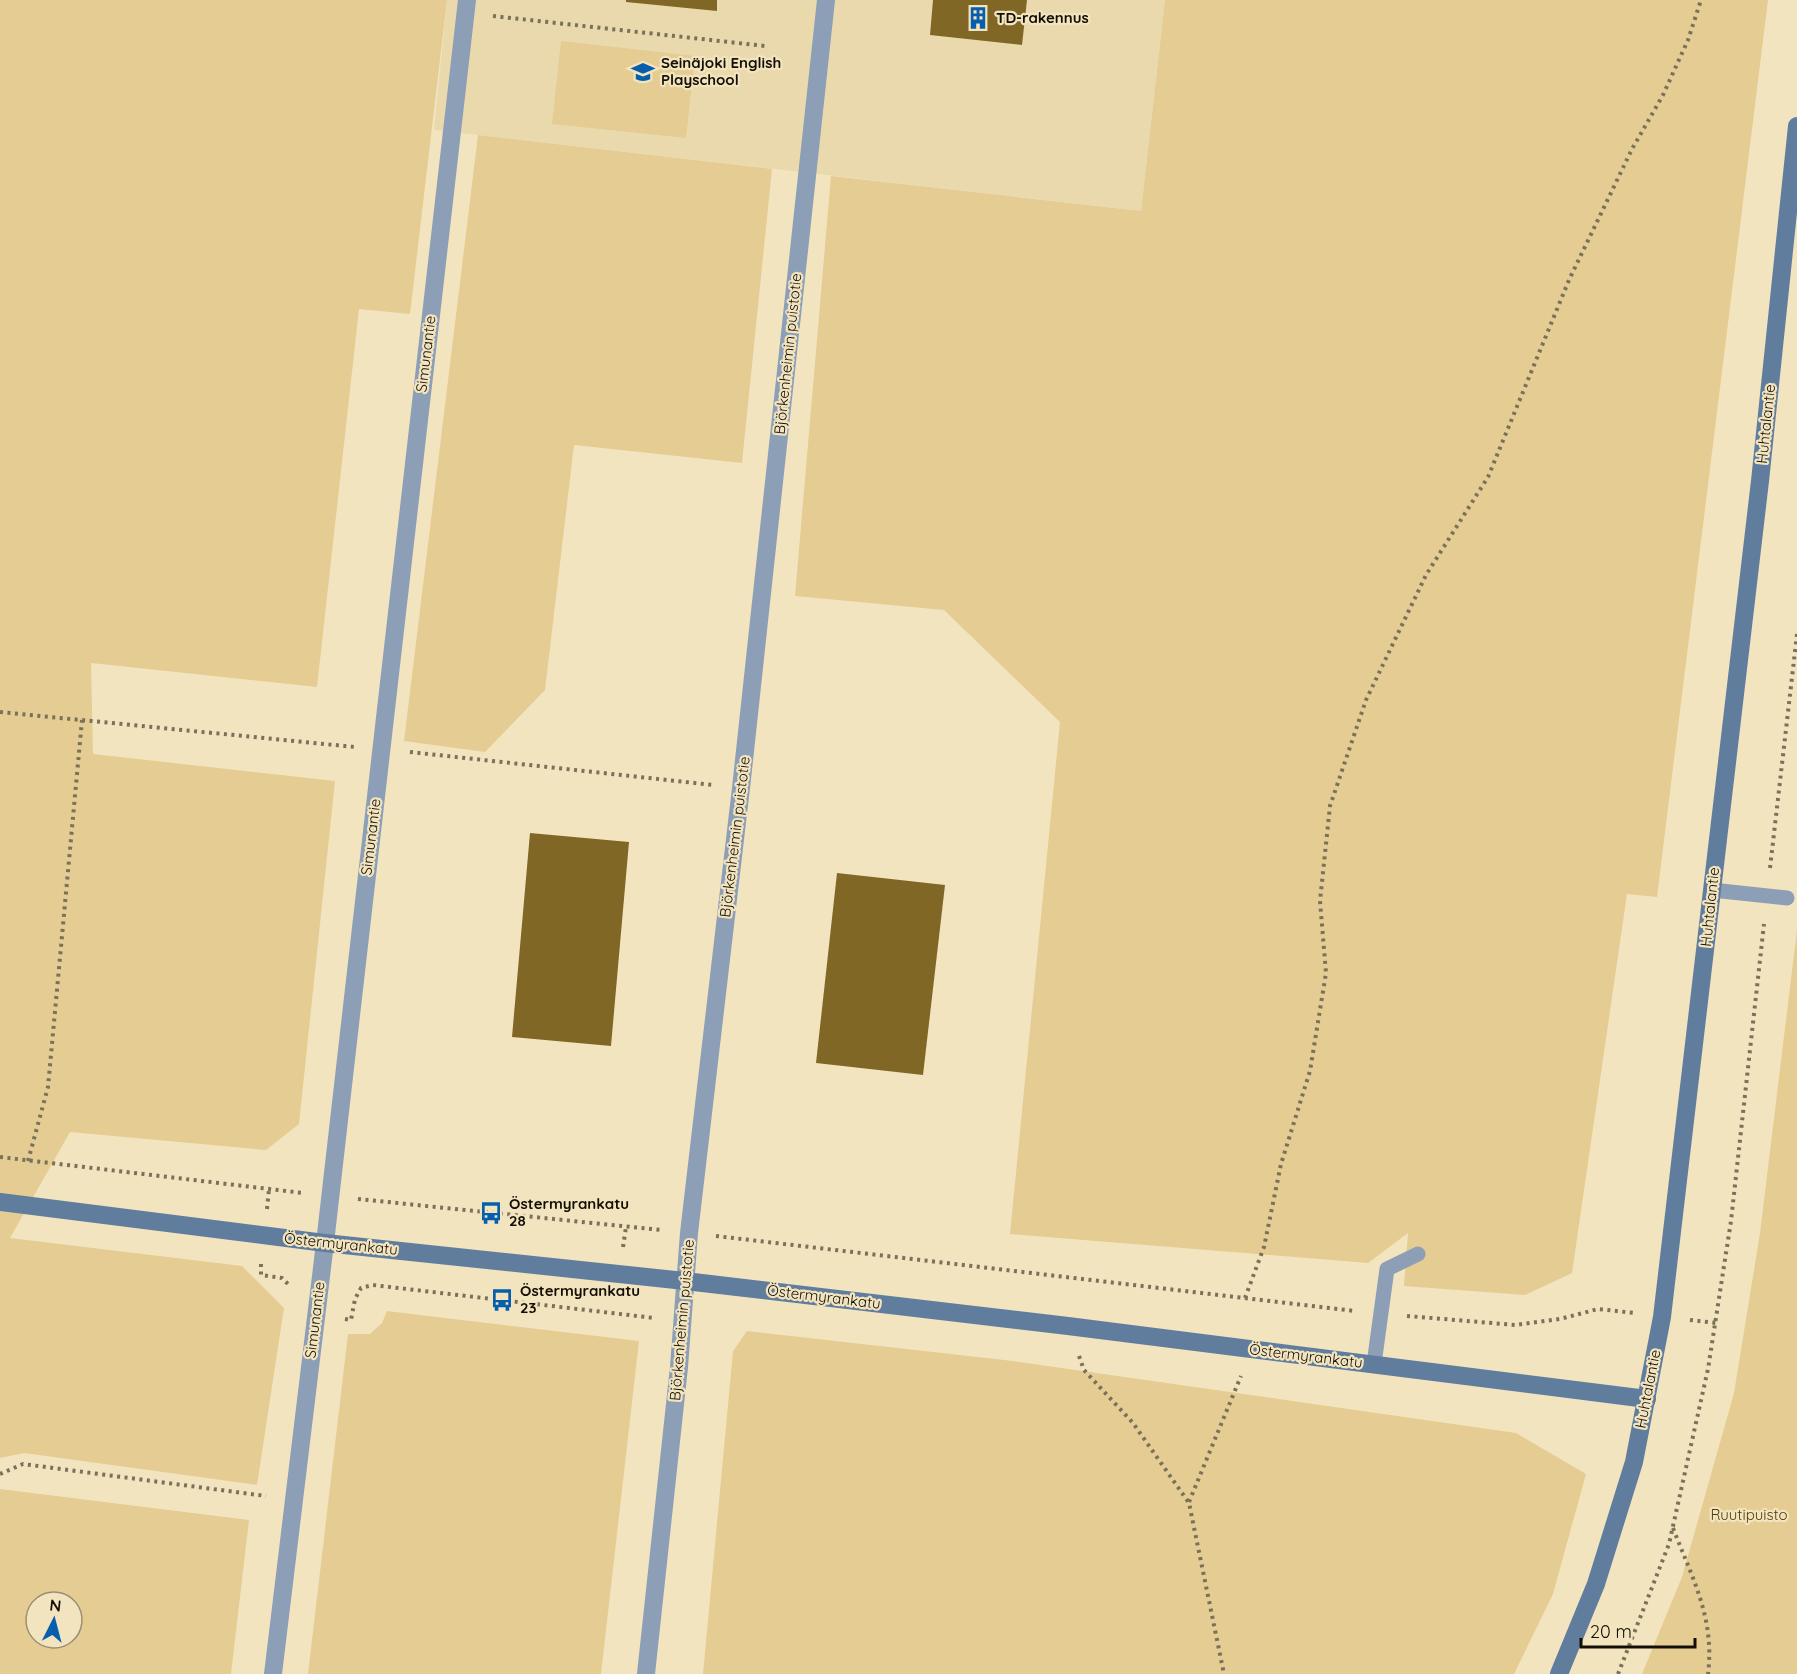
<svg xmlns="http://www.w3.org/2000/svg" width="1797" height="1674" font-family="Quicksand,sans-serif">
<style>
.built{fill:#ebd9ae}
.green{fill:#e4cc93;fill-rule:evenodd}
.building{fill:#806726}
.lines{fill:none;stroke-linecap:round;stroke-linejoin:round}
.path{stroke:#7a715a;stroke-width:4;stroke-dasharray:3 4.5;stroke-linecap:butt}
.lane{stroke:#8c9fb6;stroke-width:15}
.street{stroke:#8c9fb6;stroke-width:18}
.secondary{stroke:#617d9e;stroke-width:18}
.labels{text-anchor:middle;stroke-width:4.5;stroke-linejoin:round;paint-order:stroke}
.poi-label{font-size:15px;font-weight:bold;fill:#140f04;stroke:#f3e4c0;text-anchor:start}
.street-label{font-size:15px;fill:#140f04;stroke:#f3e4c0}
.park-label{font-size:15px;fill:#4e3b05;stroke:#f3e4c0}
</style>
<rect width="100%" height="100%" fill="#f3e4c0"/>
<path class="built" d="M447 0H1165L1141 211 434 130Z"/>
<g class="green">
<path d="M0 0H447L410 314 359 309 317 687 91 663 93 754 335 781 299 1124 266 1150 70 1132 10 1238 242 1266 284 1308 257 1485 24 1453 0 1458Z"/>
<path d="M1165 0H1768L1657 897 1627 894 1572 1273 1525 1295 1404 1286 1408 1233 1368 1263 1010 1234 1060 722 944 610 795 596 831 176 1141 211Z"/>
<path d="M561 41 695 56 686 138 552 124Z"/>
<path d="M478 135 772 169 742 463 574 445 545 690 485 752 404 741Z"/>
<path d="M1797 930V1674H1642L1682 1577 1734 1393 1760 1233Z"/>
<path d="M387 1311 639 1341 601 1674H308L348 1334H370L382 1323Z"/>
<path d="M747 1331 1013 1361 1516 1433 1586 1474 1553 1594 1514 1674H703L733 1351Z"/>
<path d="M0 1489 249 1520 231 1674H0ZM36 1602H72V1638H36Z"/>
</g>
<g class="building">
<path d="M626 0H717V11L626 2Z"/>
<path d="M933 0H1027L1022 45 930 35Z"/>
<path d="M530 833 629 842 611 1046 512 1037Z"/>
<path d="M837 873 945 885 923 1075 816 1063Z"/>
</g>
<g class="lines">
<g class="path">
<path d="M493 16 765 46"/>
<path d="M0 712 355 747"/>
<path d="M410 752 713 785"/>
<path d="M1770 868 1797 634"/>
<path d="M0 1157 303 1193"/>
<path d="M28 1161 48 1087 82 720"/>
<path d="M358 1199 661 1230"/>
<path d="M267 1209 269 1189"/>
<path d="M716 1236 1355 1311"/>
<path d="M623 1247 626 1227"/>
<path d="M261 1264V1275L282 1278 290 1286"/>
<path d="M1245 1298 1264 1247 1281 1164 1310 1071 1326 973 1320 901 1330 806 1366 700 1426 575 1488 477 1569 280 1632 149 1663 95 1688 40 1701 0"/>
<path d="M1407 1316 1515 1325 1560 1319 1598 1309 1635 1313"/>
<path d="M345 1319 351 1320 355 1299 361 1288 373 1285 654 1318"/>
<path d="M1690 1320 1716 1323"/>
<path d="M1079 1356 1084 1370 1133 1423 1189 1503 1224 1674"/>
<path d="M0 1474 23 1464 266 1496"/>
<path d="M1189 1502 1241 1376"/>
<path d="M1673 1528C1692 1578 1715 1618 1708 1674"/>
<path d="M1618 1674 1669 1544 1708 1369 1731 1221 1764 924"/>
</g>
<g class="lane">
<path d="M1712 890 1787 898"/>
<path d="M1374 1364 1387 1269 1418 1254"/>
</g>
<g class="street">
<path d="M273 1674 325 1243 467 0"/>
<path d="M646 1674 679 1367 689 1233 741 788 826 0"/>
</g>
<g class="secondary">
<path d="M0 1202 325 1243 685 1281 1068 1326 1647 1399"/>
<path d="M1559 1674 1596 1584 1634 1462 1662 1317 1760 481 1797 126"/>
</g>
</g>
<defs>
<g id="building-bare" transform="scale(1.8)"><path d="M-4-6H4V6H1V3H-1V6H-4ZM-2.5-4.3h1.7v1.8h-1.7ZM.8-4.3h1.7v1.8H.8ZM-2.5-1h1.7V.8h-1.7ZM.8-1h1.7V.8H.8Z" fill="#065eac" stroke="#f3e4c0" stroke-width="2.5" paint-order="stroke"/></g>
<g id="school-bare" transform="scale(1.8)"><path d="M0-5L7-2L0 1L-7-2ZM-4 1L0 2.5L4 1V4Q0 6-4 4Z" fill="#065eac" stroke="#f3e4c0" stroke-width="2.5" paint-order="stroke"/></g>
<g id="bus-bare" transform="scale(1.8)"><path d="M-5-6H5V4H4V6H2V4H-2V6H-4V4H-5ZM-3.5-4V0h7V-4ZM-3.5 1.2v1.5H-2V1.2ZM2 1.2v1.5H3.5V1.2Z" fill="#065eac" stroke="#f3e4c0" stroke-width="2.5" paint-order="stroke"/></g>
</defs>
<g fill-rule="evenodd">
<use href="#building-bare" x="978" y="18"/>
<use href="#school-bare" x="643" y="72"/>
<use href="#bus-bare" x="491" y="1213"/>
<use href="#bus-bare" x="502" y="1300"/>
</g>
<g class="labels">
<g class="poi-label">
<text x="996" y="23">TD-rakennus</text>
<text x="661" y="68">Seinäjoki English<tspan x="661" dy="17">Playschool</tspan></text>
<text x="509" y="1209">Östermyrankatu<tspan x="509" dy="17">28</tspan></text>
<text x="520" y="1296">Östermyrankatu<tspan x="520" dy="17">23</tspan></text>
</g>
<g class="street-label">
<text transform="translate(426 354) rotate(-83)" y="5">Simunantie</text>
<text transform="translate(788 354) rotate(-84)" y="5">Björkenheimin puistotie</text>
<text transform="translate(1766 424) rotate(-84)" y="5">Huhtalantie</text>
<text transform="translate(371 837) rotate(-83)" y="5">Simunantie</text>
<text transform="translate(735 837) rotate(-83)" y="5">Björkenheimin puistotie</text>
<text transform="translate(1710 907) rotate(-84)" y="5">Huhtalantie</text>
<text transform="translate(341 1244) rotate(6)" y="5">Östermyrankatu</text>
<text transform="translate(824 1297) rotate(7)" y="5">Östermyrankatu</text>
<text transform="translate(315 1320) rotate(-83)" y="5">Simunantie</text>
<text transform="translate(682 1320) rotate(-85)" y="5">Björkenheimin puistotie</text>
<text transform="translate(1306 1356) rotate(7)" y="5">Östermyrankatu</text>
<text transform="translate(1648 1389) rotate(-79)" y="5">Huhtalantie</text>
</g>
<g class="park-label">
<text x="1749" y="1520">Ruutipuisto</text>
</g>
</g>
<g transform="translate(54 1620) rotate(6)"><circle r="28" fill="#f3e4c0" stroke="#9a8f75" stroke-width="1.5"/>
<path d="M0-4.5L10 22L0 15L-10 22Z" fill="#065eac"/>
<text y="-9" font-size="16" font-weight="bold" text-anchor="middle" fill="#140f04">N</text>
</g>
<path d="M1581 1638v9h114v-9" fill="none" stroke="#140f04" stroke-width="3"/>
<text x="1590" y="1638" font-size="18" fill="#140f04" stroke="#f3e4c0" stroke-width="4.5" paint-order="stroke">20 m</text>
</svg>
